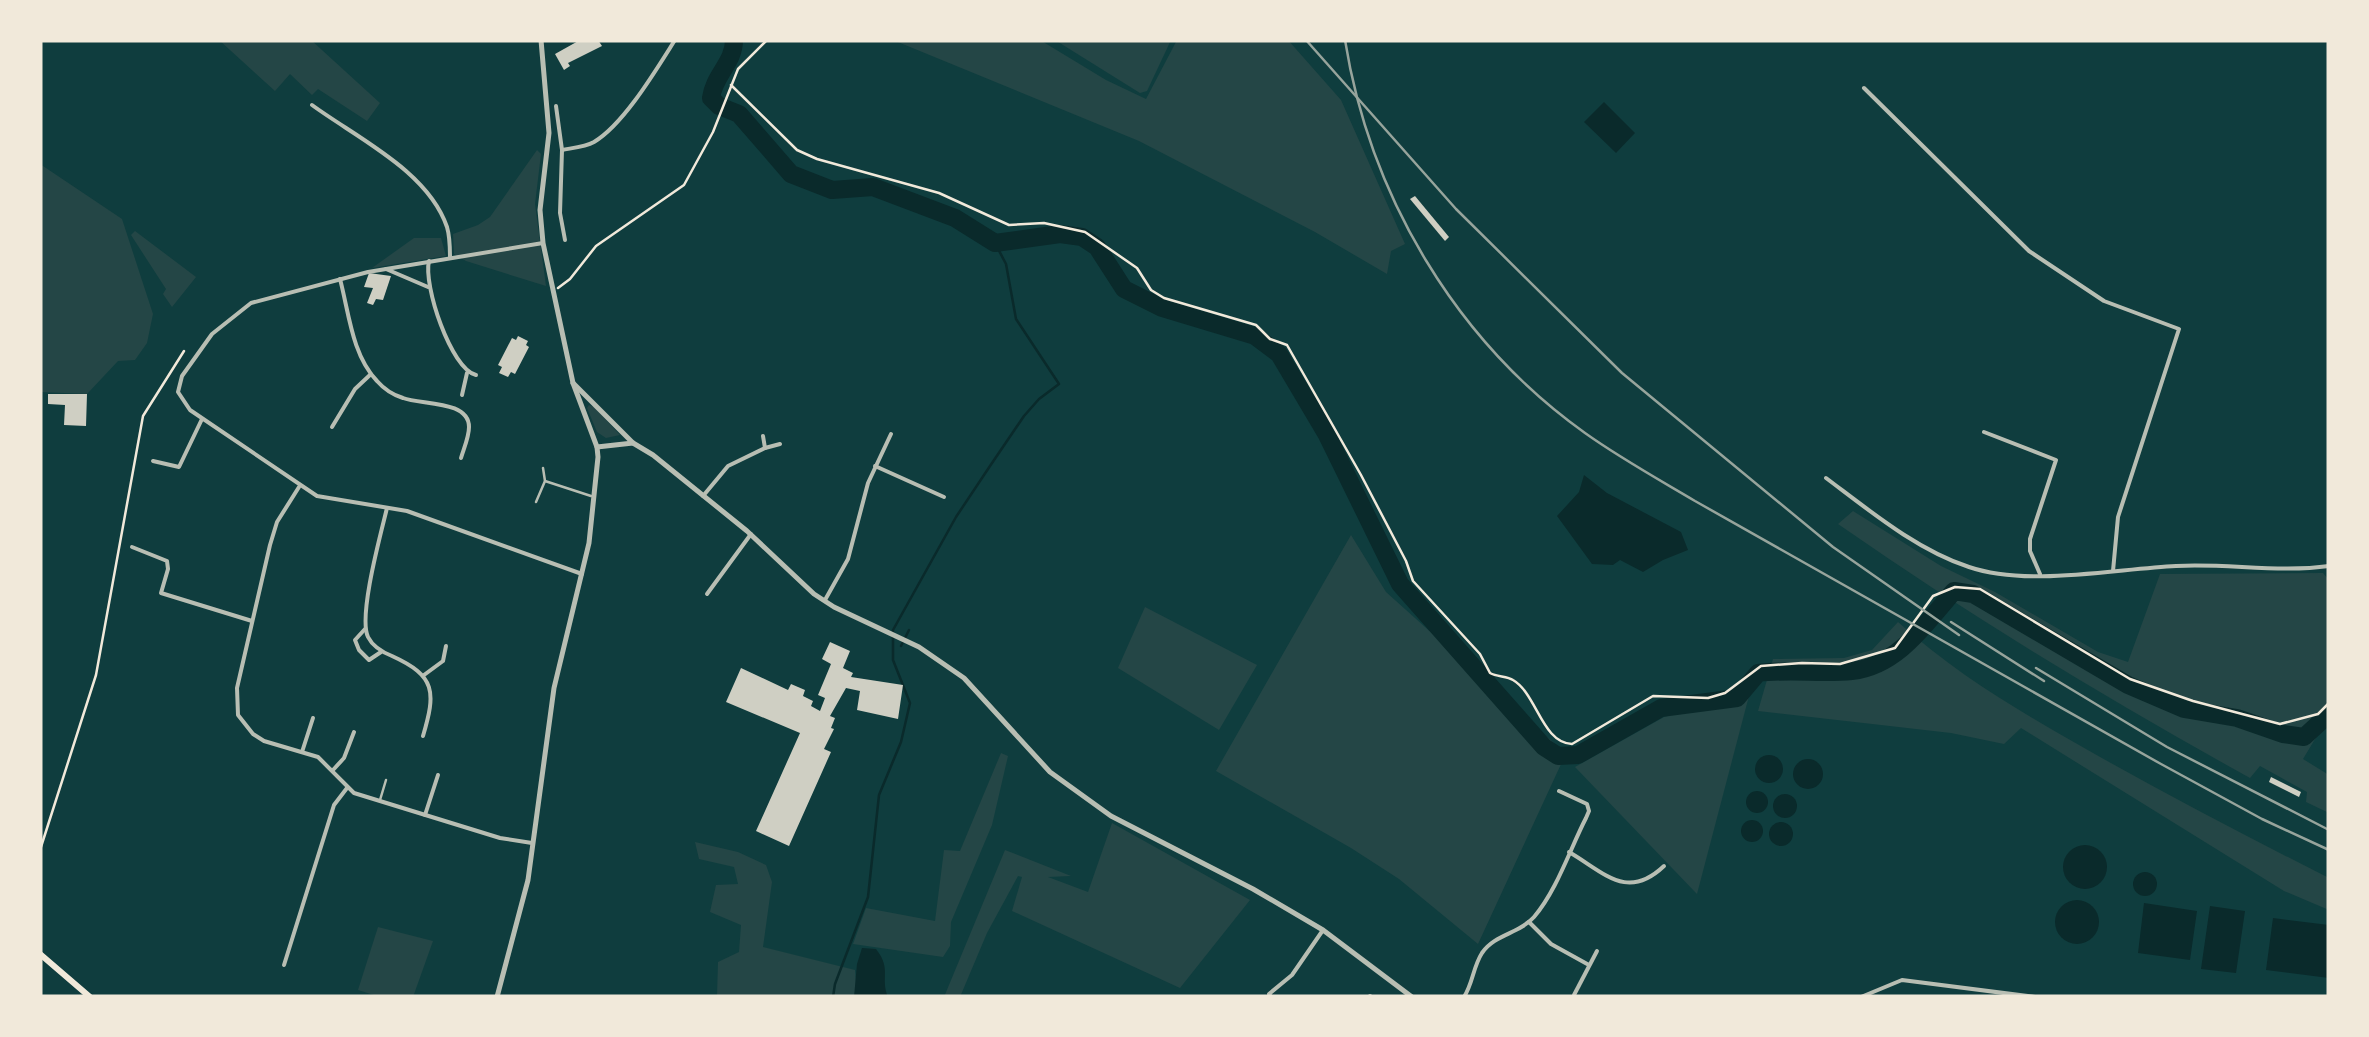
<svg xmlns="http://www.w3.org/2000/svg" width="2369" height="1037" font-family="'Crimson Pro',serif">
<style>
.green{fill:#244646}
.water{fill:#0a2a2b}
.lines{fill:none;stroke-linecap:round;stroke-linejoin:round}
.stream{stroke:#0a2a2b;stroke-width:2.5}
.river{stroke:#0a2a2b;stroke-width:18}
.building{fill:#cfcfc3}
.path{stroke:#f1e9da;stroke-width:2.5}
.service{stroke:#b8beb3;stroke-width:2.5}
.minor{stroke:#b8beb3;stroke-width:4}
.tertiary{stroke:#b8beb3;stroke-width:5}
.primary{stroke:#f1e9da;stroke-width:6}
.rail{stroke:#97a49c;stroke-width:2.5}
</style>
<rect width="100%" height="100%" fill="#0f3d3e"/>
<g class="green">
<path d="M219 40H311L380 103 367 121 318 89 312 95 290 74 275 91Z"/>
<path d="M893 40H1040L1106 80 1146 99 1177 40H1288L1341 100 1405 244 1391 251 1387 274 1315 232 1139 141Z"/>
<path d="M1055 40H1171L1147 91 1140 93Z"/>
<path d="M537 150 541 154 535 204 546 286 466 261 454 254 453 234 478 225 490 217Z"/>
<path d="M40 164 122 219 153 314 147 343 135 360 118 361 87 394 40 392Z"/>
<path d="M135 231 196 277 172 307 163 294 166 289 131 235Z"/>
<path d="M414 238H441L446 256 372 268Z"/>
<path d="M589 405 594 407 620 435 606 438 597 432 587 408Z"/>
<path d="M1853 511 1941 566 1995 592 2098 652 2128 662 2160 574 2323 573 2329 580V716L2303 759 2329 775V813L2306 802 2307 792 2260 766 2250 778C2109 700 1970 616 1838 524Z"/>
<path d="M1351 535 1386 592 1564 752 1562 762 1478 944 1399 879 1351 848 1216 771Z"/>
<path d="M1145 607 1257 665 1219 730 1118 668Z"/>
<path d="M1898 622C1961 678 2021 712 2093 753 2171 797 2250 838 2329 878V910L2284 891 2021 728 2004 744 1951 733 1758 711 1773 659 1844 658 1872 650Z"/>
<path d="M1750 692 1697 894 1575 767 1664 717Z"/>
<path d="M1001 753 1008 756 992 825 951 922 950 946 943 957 853 944 866 908 935 921 944 850 960 851Z"/>
<path d="M1112 823 1250 900 1180 988 1012 911 1022 877 1018 876 987 933 960 997H944L1005 850 1071 876 1048 877 1088 892Z"/>
<path d="M695 842 738 852 766 865 772 882 763 947 855 970 857 997H717L718 962 739 952 741 925 710 912 716 885 738 884 734 867 699 859Z"/>
<path d="M378 927 433 941 413 997H380L358 990Z"/>
</g>
<g class="water">
<path d="M1604 102 1635 133 1616 153 1584 122Z"/>
<path d="M1584 475 1607 493 1681 532 1688 550 1663 560 1643 572 1620 560 1613 565 1592 564 1557 516 1579 492Z"/>
<circle cx="1769" cy="769" r="14"/>
<circle cx="1808" cy="774" r="15"/>
<circle cx="1757" cy="802" r="11"/>
<circle cx="1785" cy="806" r="12"/>
<circle cx="1752" cy="831" r="11"/>
<circle cx="1781" cy="834" r="12"/>
<circle cx="2085" cy="867" r="22"/>
<circle cx="2145" cy="884" r="12"/>
<circle cx="2077" cy="922" r="22"/>
<path d="M2144 903 2197 911 2190 960 2138 953Z"/>
<path d="M2210 906 2245 911 2236 973 2201 969Z"/>
<path d="M2273 918 2329 925V978L2266 970Z"/>
<path d="M862 948 876 949C892 969 880 978 888 997H854L857 964Z"/>
</g>
<g class="lines">
<g class="stream">
<path d="M901 646 909 630"/>
<path d="M833 997 835 984 868 897 879 795 901 742 910 703 893 660V630L956 517 990 466 1024 416 1039 399 1059 384 1016 319 1006 264 995 243"/>
</g>
<path class="river" d="M734 40C734 63 714 75 711 98L719 106 739 114 791 174 832 190 873 187 955 218 995 243 1060 234 1082 237 1097 247 1124 289 1162 308 1255 336 1279 354 1327 435 1400 584 1544 747 1558 756 1578 755 1661 708 1737 698 1758 673C1790 669 1821 674 1852 671 1898 666 1926 623 1954 591L1973 594 2128 685 2184 709 2237 718 2283 734 2304 737 2329 714"/>
</g>
<g class="building">
<path d="M580 40H598L602 46 568 63 570 66 564 70 555 54Z"/>
<path d="M1415 196 1449 237 1445 241 1410 199Z"/>
<path d="M369 273 391 276 383 300 376 299 373 305 367 303 373 288 364 287Z"/>
<path d="M518 336 528 341 526 345 529 347 515 374 511 372 508 377 499 373 502 367 498 365 512 338 516 340Z"/>
<path d="M48 394H87L86 426 64 425 65 405 48 404Z"/>
<path d="M830 642 850 651 843 668 853 673 851 677 903 685 898 719 857 710 860 691 846 688 830 716 835 718 831 728 834 729 824 749 831 752 789 846 756 831 800 733 726 702 741 668 788 690 791 684 805 690 803 696 813 701 811 706 820 711 825 698 818 695 831 664 822 659Z"/>
<path d="M2271 777 2301 792 2299 797 2269 782Z"/>
</g>
<g class="lines">
<g class="path">
<path d="M731 85 797 150 817 159 939 193 1009 225 1044 223 1085 232 1137 268 1151 290 1164 298 1256 325 1270 339 1287 345 1361 475 1406 561 1413 581 1480 654 1490 673C1497 677 1507 676 1513 680 1537 694 1542 743 1572 744L1653 696 1708 698 1725 693 1761 666 1802 663 1840 664 1895 648 1933 596 1955 587 1980 589 2130 679 2193 701 2280 724 2318 714 2329 703"/>
<path d="M558 288 570 279 596 246 684 185 713 132 738 69 767 40"/>
<path d="M40 850 96 675 143 416 184 351"/>
</g>
<g class="service">
<path d="M545 481 591 496"/>
<path d="M536 502 545 481 543 468"/>
<path d="M380 800 386 780"/>
</g>
<g class="minor">
<path d="M1864 88 2029 251 2104 301 2179 329 2118 517 2113 571"/>
<path d="M312 105C357 138 428 171 447 227 450 237 450 248 450 258"/>
<path d="M556 106 562 150 560 213 565 240"/>
<path d="M562 150C572 148 585 147 594 142 624 124 656 70 675 40"/>
<path d="M543 243 368 272 251 303 212 334 182 376 178 392 190 410 317 496 407 511 582 574"/>
<path d="M429 261C423 285 451 369 476 375"/>
<path d="M386 269 428 287"/>
<path d="M340 279C349 313 352 355 377 381 384 389 393 395 403 398 421 405 469 400 469 427 469 437 464 448 461 458"/>
<path d="M462 395 467 373"/>
<path d="M332 427 355 389 371 374"/>
<path d="M1984 432 2056 460 2030 539V551L2040 574"/>
<path d="M763 436 765 448 780 444"/>
<path d="M153 461 179 467 202 419"/>
<path d="M875 466 944 497"/>
<path d="M1826 478C1870 511 1917 550 1969 567 2028 587 2114 569 2176 566 2226 563 2279 573 2329 566"/>
<path d="M299 487 277 522 270 545 237 688 238 715 253 734 264 741 318 757 354 793 500 838 532 843"/>
<path d="M703 496 728 466 765 448"/>
<path d="M387 508C381 533 358 616 368 637 373 647 382 652 392 656 436 676 436 692 423 736"/>
<path d="M132 547 167 561 168 569 161 593 252 621"/>
<path d="M707 594 751 534"/>
<path d="M825 600 848 559 868 483 891 434"/>
<path d="M365 629 355 640 359 650 369 660 381 652"/>
<path d="M424 675 443 661 446 646"/>
<path d="M302 752 313 718"/>
<path d="M333 770 344 758 354 732"/>
<path d="M425 815 438 775"/>
<path d="M1569 852C1605 873 1627 901 1664 866"/>
<path d="M1529 922 1551 944 1589 965"/>
<path d="M284 965 334 805 347 788"/>
<path d="M1574 995 1597 951"/>
<path d="M1370 996 1371 997"/>
<path d="M1271 997 1269 994 1292 975 1323 930"/>
<path d="M1464 997C1473 983 1473 967 1482 953 1495 934 1519 934 1534 917 1557 890 1570 849 1586 818L1589 811 1587 804 1559 791"/>
<path d="M1861 997 1902 980 2035 997"/>
</g>
<g class="tertiary">
<path d="M573 383 633 443 653 455 747 531 814 594 834 607 919 647 964 678 1050 772 1111 816 1253 889 1323 930 1412 997"/>
<path d="M597 447 633 443"/>
<path d="M497 997 528 880 554 688 589 543 598 457 597 447 573 383 543 243 540 210 549 133 541 40"/>
</g>
<path class="primary" d="M40 954 90 997"/>
<g class="rail">
<path d="M1306 40 1456 209 1622 373 1833 547 1959 635"/>
<path d="M1345 40C1370 196 1456 341 1585 433 1620 458 1658 479 1695 501L2161 764 2262 819 2329 850"/>
<path d="M1951 622 2044 681"/>
<path d="M2036 668 2167 747 2329 830"/>
</g>
</g>
<rect width="2369" height="1037" fill="none" stroke="#f1e9da" stroke-width="85"/>
</svg>
